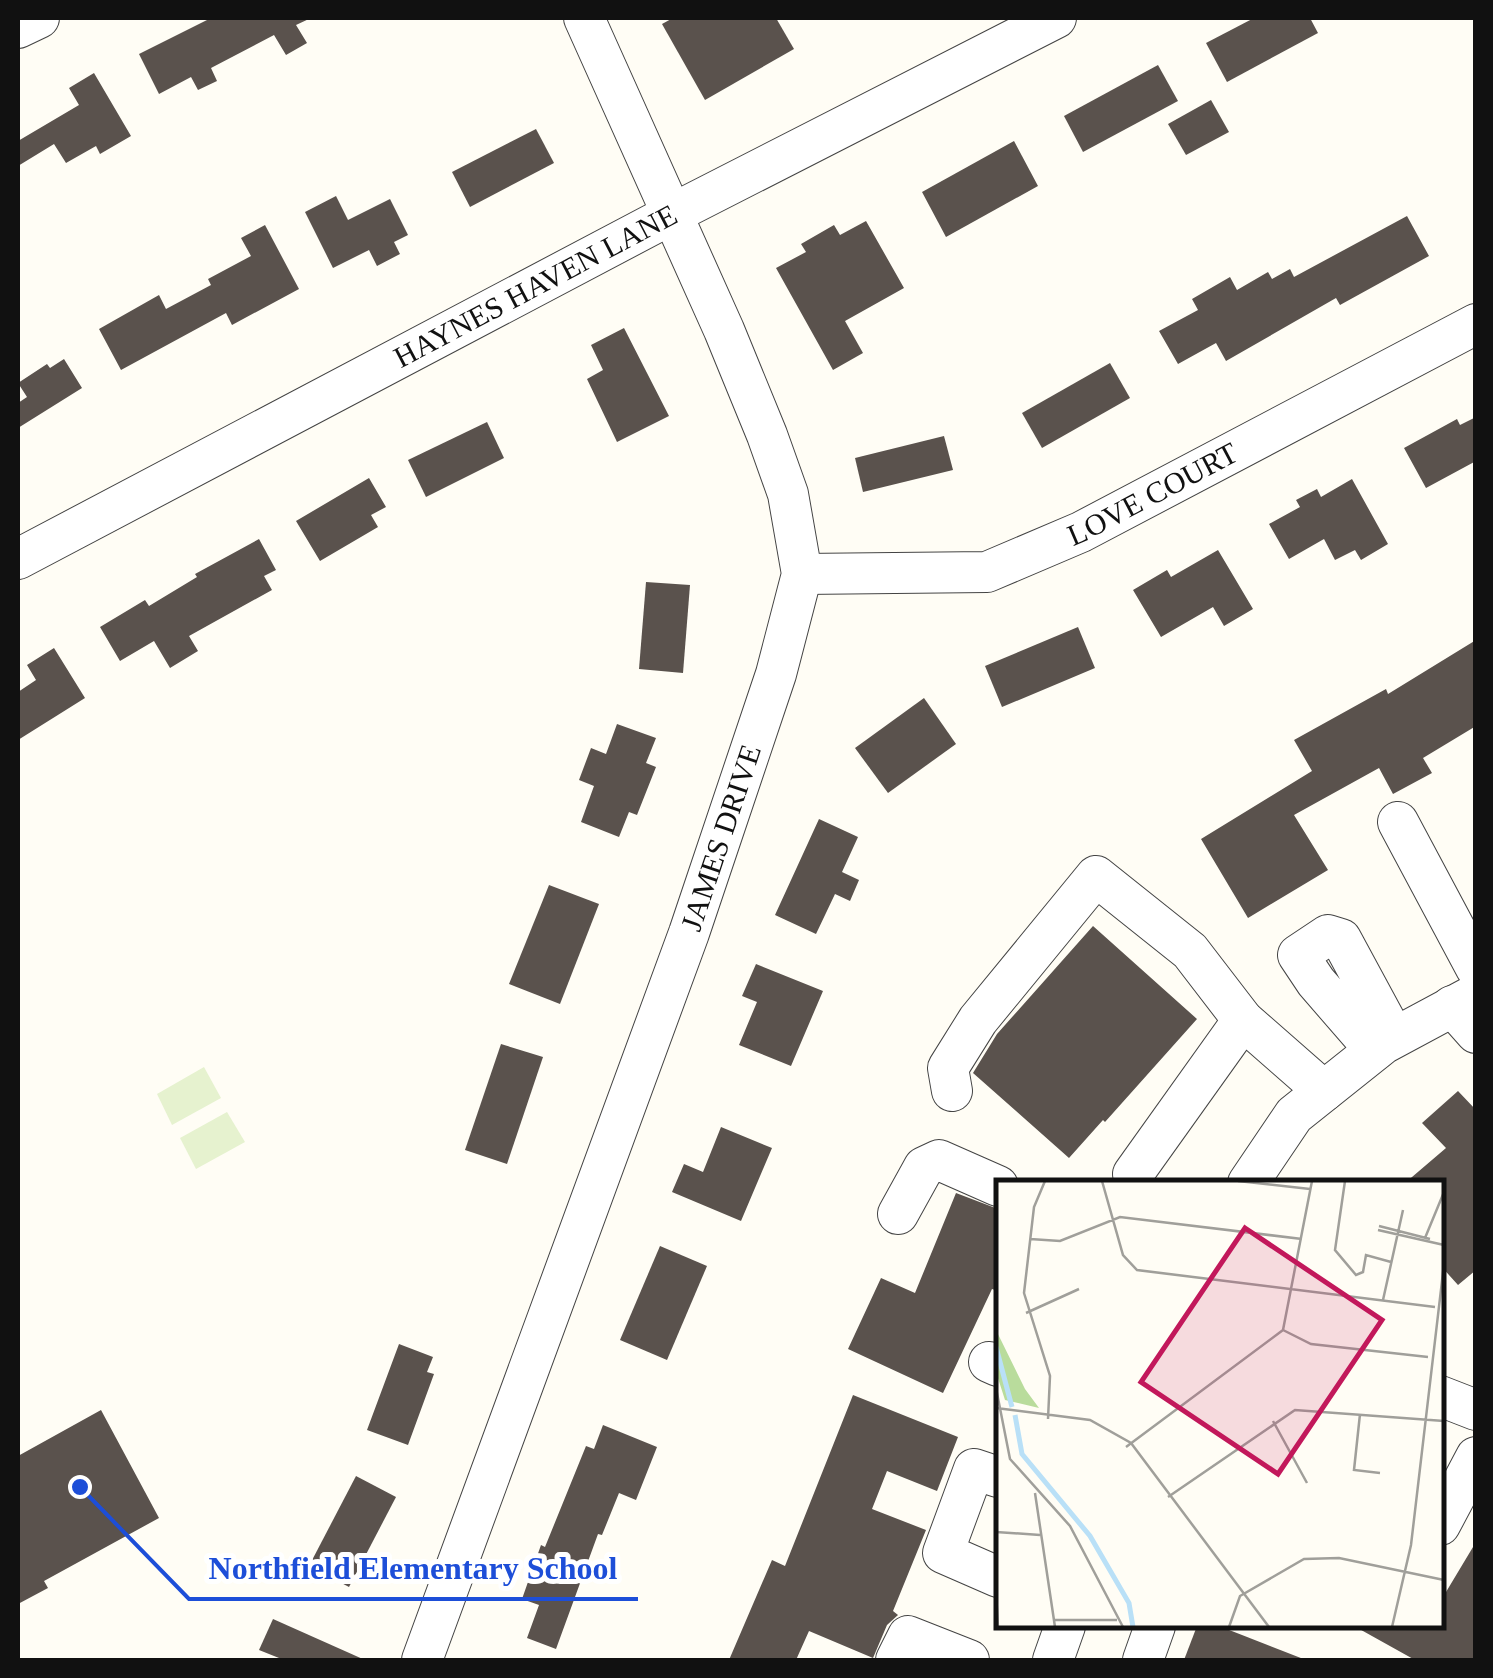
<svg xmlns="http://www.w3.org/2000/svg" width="1493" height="1678" font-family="'Times New Roman',serif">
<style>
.pitch{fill:#e6f2cf}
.building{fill:#5a524d}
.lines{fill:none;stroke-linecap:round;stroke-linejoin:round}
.minor-casing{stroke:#444;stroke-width:42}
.minor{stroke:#fff;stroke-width:40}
.labels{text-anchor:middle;stroke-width:10;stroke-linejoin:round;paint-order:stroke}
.street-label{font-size:30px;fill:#111;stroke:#fff}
.inset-river{fill:none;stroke:#b9e0f7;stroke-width:5}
.inset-road{fill:none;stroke:#a09f9a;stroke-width:2.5}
.view{fill:#c2185b;fill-opacity:0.15;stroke:#c2185b;stroke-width:5}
.inset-edge{fill:none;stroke:#111;stroke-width:5}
.leader{fill:none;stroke:#1d4ed8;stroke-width:4}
.callout-dot{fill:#1d4ed8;stroke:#fff;stroke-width:4}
.callout-label{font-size:32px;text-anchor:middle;font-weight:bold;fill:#1d4ed8;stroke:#fff;stroke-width:10;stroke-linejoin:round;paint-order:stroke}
</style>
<rect width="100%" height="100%" fill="#fffdf5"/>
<g class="pitch">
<path d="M204 1067 221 1098 172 1125 157 1094Z"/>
<path d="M227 1112 245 1142 196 1169 180 1138Z"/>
</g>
<g class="building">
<path d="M211 18H311L296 25 307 43 286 55 274 35 211 68 217 81 198 90 191 77 159 94 139 54Z"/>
<path d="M673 18H776L794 49 705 100 662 24Z"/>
<path d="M1254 18H1310L1318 33 1227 82 1206 43Z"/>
<path d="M1158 65 1178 101 1083 152 1064 116Z"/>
<path d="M94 73 131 136 100 154 96 146 66 163 54 144 18 166V141L79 105 69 88Z"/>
<path d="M1211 100 1229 132 1186 155 1168 124Z"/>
<path d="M536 129 554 163 470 207 452 172Z"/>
<path d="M1014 141 1038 186 946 237 922 192Z"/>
<path d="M336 196 348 220 390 199 408 235 394 242 400 254 377 266 369 250 333 268 305 212Z"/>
<path d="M1407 216 1429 256 1340 305 1336 298 1226 361 1216 343 1178 364 1159 331 1198 310 1192 299 1230 277 1237 290 1268 272 1272 279 1290 269 1294 277Z"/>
<path d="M866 221 904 288 845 321 863 353 833 370 776 268 806 252 801 244 834 225 840 235Z"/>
<path d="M265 225 299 289 232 325 226 313 121 370 99 329 159 295 166 309 211 285 208 279 251 256 241 238Z"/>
<path d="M624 328 669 416 617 442 587 379 603 370 591 345Z"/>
<path d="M64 359 82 388 18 428V403L27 397 18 383 47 364 50 368Z"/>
<path d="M1110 363 1130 398 1042 448 1022 413Z"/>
<path d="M1476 417V461L1426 488 1404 448 1457 419 1460 425Z"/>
<path d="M487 422 504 458 426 497 408 460Z"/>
<path d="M944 436 953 470 863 492 855 458Z"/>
<path d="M369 478 386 507 371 515 378 527 320 561 296 521Z"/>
<path d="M1352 479 1388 544 1361 560 1355 550 1335 560 1324 539 1289 559 1269 524 1300 507 1296 500 1317 489 1321 497Z"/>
<path d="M259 539 276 570 264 576 272 590 189 636 198 651 170 668 154 641 120 661 100 627 145 600 149 606 197 577 195 574Z"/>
<path d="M1218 550 1253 609 1224 626 1213 607 1161 637 1133 590 1167 570 1171 577Z"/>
<path d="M646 582 690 585 683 673 639 669Z"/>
<path d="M1078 627 1095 668 1002 707 985 666Z"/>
<path d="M1476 640V726L1423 758 1432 773 1393 794 1379 768 1294 815 1328 870 1248 918 1201 839 1312 771 1294 740 1386 689 1388 694Z"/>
<path d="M54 648 85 698 18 740V692L36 680 27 665Z"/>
<path d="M924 698 956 744 888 793 855 748Z"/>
<path d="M617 724 656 738 646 763 656 767 637 815 629 812 619 837 581 822 594 786 579 780 591 748 606 754Z"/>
<path d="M819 819 858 837 842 872 859 880 850 901 835 894 816 934 775 915Z"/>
<path d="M549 885 599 904 560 1004 509 984Z"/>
<path d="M1093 926 1197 1019 1105 1122 1103 1120 1069 1158 973 1073 997 1034Z"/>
<path d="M756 964 823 991 791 1066 739 1045 757 1002 742 996Z"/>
<path d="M501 1044 543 1057 507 1164 465 1150Z"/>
<path d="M1458 1091 1476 1110V1270L1458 1285 1440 1265V1183H1405L1446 1148 1422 1123Z"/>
<path d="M721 1127 772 1148 741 1221 672 1192 684 1164 703 1172Z"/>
<path d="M956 1193 998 1209V1291L992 1289 943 1393 848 1349 881 1278 915 1293Z"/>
<path d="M660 1246 707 1266 667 1360 620 1340Z"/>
<path d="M399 1344 433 1357 427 1372 434 1374 408 1445 367 1430Z"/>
<path d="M853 1395 958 1437 937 1491 887 1471 872 1509 926 1530 893 1611 898 1615 887 1625 873 1658 809 1631 796 1660H729L772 1560 785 1566Z"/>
<path d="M101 1410 159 1518 44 1581 48 1588 18 1604V1456Z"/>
<path d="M603 1425 657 1447 636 1500 619 1493 602 1535 598 1534 556 1649 527 1638 539 1605 522 1599 541 1545 545 1547 586 1446 594 1449Z"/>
<path d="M356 1476 396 1497 349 1587 309 1566Z"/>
<path d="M1476 1542V1660H1415L1354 1626H1440V1602Z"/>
<path d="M273 1619 365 1660H284L259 1650Z"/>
<path d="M1197 1626H1219L1306 1660H1184Z"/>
</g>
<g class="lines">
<g class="minor-casing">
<g id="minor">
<path d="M18 28 39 18"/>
<path id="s1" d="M18 559 672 214 1056 18"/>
<path id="s2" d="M802 574 987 572 1081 532 1476 324"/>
<path d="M1398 822 1476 968"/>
<path d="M1452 1006 1476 1033"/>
<path d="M1375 1050 1316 982 1298 955 1328 935 1341 939 1394 1037"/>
<path d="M952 1091 948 1068 978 1020 1096 876 1190 951 1243 1020 1324 1091"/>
<path d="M1133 1174 1243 1020"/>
<path d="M1248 1183 1294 1115 1383 1044 1476 994"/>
<path d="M898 1214 924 1167 939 1160 998 1186"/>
<path d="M989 1362 998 1366"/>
<path d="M1440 1396 1476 1410"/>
<path d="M998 1477 974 1469 943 1553 998 1577"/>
<path d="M1440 1525 1476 1457"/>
<path id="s3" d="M422 1660 689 933 776 674 802 574 788 494 767 435 724 330 584 18"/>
<path d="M896 1660 908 1636 969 1660"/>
<path d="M1053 1660 1065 1626"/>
<path d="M1143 1660 1155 1626"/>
</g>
</g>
<use href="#minor" class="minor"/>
</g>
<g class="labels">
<g class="street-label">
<text dy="10" stroke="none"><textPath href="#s1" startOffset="585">HAYNES HAVEN LANE</textPath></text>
<text dy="10" stroke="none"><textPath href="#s2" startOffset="368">LOVE COURT</textPath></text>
<text dy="10" stroke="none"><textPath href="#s3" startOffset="875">JAMES DRIVE</textPath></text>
</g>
</g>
<g transform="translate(996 1180)">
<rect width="448" height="448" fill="#fffdf5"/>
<path d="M0 150 29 209 43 228 9 220 0 192Z" fill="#b9dc9c"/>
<path class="inset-river" d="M0 167 16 227M19 235 26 274 94 356 133 423 137 447"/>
<path class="inset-road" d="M49 1 38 27 28 113 54 196 52 239M106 1 127 75 141 90 439 127M242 1 314 9M349 1 339 70 360 95 367 92 370 75 395 82M383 46 434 59M382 50 448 65M429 58 448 12M34 59 64 61 124 37 306 59M387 120 407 30M30 133 83 109M287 150 315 164 432 177M0 208 14 279 74 346 127 447M0 228 94 240 135 263 273 447M364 234 358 290 384 293M277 241 311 303M130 267 287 150 316 1M39 313 59 447M172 317 299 230 448 241M0 352 44 355M0 411 2 447M58 440H121M233 447 244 416 308 379 343 378 448 400M396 447 415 365 448 84"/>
<path class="view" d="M249 48 386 140 282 294 145 202Z"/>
<rect width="448" height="448" class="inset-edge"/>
</g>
<path class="leader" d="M80 1487L189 1599H638"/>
<circle class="callout-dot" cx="80" cy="1487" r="10"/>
<g class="callout-label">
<text x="413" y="1579">Northfield Elementary School</text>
</g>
<rect width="1493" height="1678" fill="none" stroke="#111111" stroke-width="40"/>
</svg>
